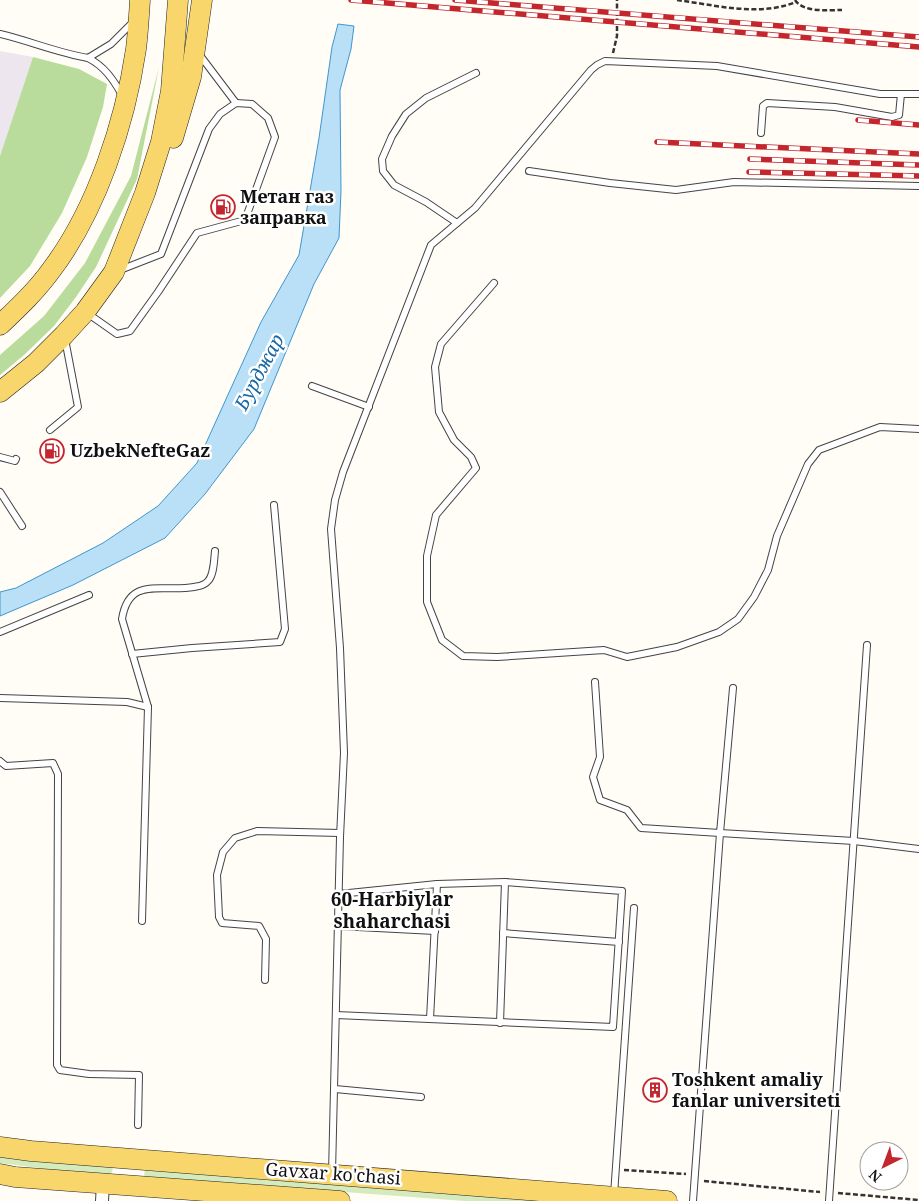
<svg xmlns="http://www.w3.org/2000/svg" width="919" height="1201" font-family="'Noto Serif',serif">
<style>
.industrial{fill:#eee6ef}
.green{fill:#d5ebbd}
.forest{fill:#b9dc9c}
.water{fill:#b9e0f7;stroke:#3f96cf}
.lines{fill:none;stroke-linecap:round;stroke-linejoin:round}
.service-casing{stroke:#444;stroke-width:8}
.minor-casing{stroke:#444;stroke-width:14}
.primary-casing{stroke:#222;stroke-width:21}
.path{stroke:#333;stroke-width:2.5;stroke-dasharray:5 2.5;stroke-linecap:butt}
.service{stroke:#fff;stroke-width:6}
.minor{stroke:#fff;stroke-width:12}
.primary{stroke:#f9d66b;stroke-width:20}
.rail-casing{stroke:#c4262e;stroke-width:5.5}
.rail{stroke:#fff;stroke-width:4;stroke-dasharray:11;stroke-linecap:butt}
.labels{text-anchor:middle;stroke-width:5;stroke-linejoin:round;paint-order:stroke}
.poi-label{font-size:18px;font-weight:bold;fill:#111;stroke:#fff;text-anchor:start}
.street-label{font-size:18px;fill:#111;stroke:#fff}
.water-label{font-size:19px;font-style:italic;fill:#1768a6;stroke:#fff}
.neighbourhood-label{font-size:19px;font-weight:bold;fill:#111;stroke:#fff}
</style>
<rect width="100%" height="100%" fill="#fffdf5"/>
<path class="industrial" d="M0 51 33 57 0 156Z"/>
<g class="green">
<path d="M0 1154 112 1166 113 1169 111 1174 54 1170 0 1163Z"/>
<path d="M145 1168 565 1201H465L144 1177Z"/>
</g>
<g class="forest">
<path d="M33 57 79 69 107 84 103 107 87 157 62 213 30 266 0 298V156Z"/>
<path d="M159 67 137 179 96 267 76 297 54 326 24 355 0 375V355L44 316 85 263 131 176Z"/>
</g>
<path class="water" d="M338 24 354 26 351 49 340 90 341 191 339 238 314 284 254 429 205 494 165 538 73 585 0 616V592L16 588 103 543 158 506 197 463 261 322 299 255 319 138 332 47Z"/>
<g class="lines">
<g class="service-casing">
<g id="service">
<path d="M0 34C30 41 58 53 88 58L111 44 132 23"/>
<path d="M199 54 236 103"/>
<path d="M88 58C104 66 113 79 122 95"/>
<path d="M761 133 763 106 767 103 835 107 892 117 899 115 901 94"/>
<path d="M529 171 610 183 676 190 734 182 919 186"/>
<path d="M457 223 426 202 394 185 383 171 382 159 392 136 406 114 426 98 476 73"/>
<path d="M494 283 441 344 435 367 439 412 454 440 471 457 476 468 436 515 427 556V602L442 640 463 656 497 657 604 650 627 657 677 647 719 632 738 619 754 597 768 570 777 536 808 464 819 450 880 427 919 429"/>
<path d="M87 313 117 334 130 331 158 292 197 233 245 220 275 137 268 118 252 104 236 103 220 114 209 129 161 254 120 270"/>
<path d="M312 386 369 407"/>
<path d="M50 430 78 407 65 339"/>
<path d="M0 457 15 461 16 459"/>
<path d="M0 492 22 526"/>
<path d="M0 632 89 595"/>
<path d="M132 654 192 648 280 642 285 629 274 505"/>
<path d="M595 682 600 757 593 777 600 800 627 810 641 828 720 833 733 688"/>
<path d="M0 698 127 702 148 707"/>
<path d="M0 761 6 766 53 763 58 774 57 1065 60 1070 89 1074 139 1075 138 1125"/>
<path d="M142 921 148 707 122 619C129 575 162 593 194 587 199 586 204 586 208 581 214 575 214 560 215 551"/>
<path d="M338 926 435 931"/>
<path d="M503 933 619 942"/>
<path d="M265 980 266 939 259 926 222 923 219 917 217 875 223 852 235 838 257 831 340 833"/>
<path d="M336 1015 613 1027 622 891 505 882 437 884 339 894"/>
<path d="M430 1019 437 884"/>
<path d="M500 1023 505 882"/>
<path d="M335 1089 421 1097"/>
<path d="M332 1173 340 837 344 753 340 648 331 529 335 500 343 472 431 245 475 208 591 70 597 65 605 61 717 66 880 94H919"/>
<path d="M614 1195 634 908"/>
<path d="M693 1201 720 833 854 841 919 849"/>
<path d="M829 1201 867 645"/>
</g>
</g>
<g class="minor-casing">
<path id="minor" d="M102 1201 103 1184"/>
</g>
<g class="primary-casing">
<g id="primary">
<path d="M173 138 191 77 202 0"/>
<path d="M0 325C19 307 37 290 52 269 97 209 125 123 136 49 138 33 139 16 140 0"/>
<path d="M0 392 36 363 64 335 85 312 114 272 145 193 161 142 171 91 178 0"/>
<path d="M0 1147 31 1151 667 1201"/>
<path d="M0 1174 15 1177 340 1201"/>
</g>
</g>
<g class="path">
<path d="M677 0C715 5 759 17 796 2"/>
<path d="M795 0C804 13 828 10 842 10"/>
<path d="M613 53 617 36V0"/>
<path d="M624 1170 686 1174"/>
<path d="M704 1181 820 1192"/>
<path d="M838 1193 919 1200"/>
</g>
<use href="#service" class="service"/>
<use href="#minor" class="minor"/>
<use href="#primary" class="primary"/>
<g class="rail-casing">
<g id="rail">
<path d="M351 0 919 47"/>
<path d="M455 0 919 37"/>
<path d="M858 120 919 125"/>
<path d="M657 142 919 154"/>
<path d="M750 159 919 165"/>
<path d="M749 172 919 176"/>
</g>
</g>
<use href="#rail" class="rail"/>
</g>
<defs>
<g id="fuel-ring" transform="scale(1.25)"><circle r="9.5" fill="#fff" stroke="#c4262e" stroke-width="1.5"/><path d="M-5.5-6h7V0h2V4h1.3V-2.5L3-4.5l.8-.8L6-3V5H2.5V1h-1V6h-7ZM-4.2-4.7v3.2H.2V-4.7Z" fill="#c4262e"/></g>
<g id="building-ring" transform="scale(1.25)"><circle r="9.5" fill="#fff" stroke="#c4262e" stroke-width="1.5"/><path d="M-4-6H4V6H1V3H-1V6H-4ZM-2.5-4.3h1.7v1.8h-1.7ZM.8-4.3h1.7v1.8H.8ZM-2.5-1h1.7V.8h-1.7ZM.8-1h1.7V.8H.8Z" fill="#c4262e"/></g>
</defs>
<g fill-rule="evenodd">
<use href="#fuel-ring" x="223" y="207"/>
<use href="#fuel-ring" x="52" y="451"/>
<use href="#building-ring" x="655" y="1090"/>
</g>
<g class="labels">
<g class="poi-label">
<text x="240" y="203">Метан газ<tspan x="240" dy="21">заправка</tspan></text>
<text x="70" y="457">UzbekNefteGaz</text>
<text x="672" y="1086">Toshkent amaliy<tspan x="672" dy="21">fanlar universiteti</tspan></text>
</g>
<g class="street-label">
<text transform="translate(333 1174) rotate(4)" y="6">Gavxar ko'chasi</text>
</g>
<g class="water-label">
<text transform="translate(259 372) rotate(-62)" y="7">Бурджар</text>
</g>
<g class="neighbourhood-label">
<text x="392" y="906">60-Harbiylar<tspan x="392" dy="22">shaharchasi</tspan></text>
</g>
</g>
<g transform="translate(884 1166) rotate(222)"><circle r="24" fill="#ffffff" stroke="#a0a0a0"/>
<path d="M0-4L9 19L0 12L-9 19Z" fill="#c4262e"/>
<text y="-8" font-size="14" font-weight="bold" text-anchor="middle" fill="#111111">N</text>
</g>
</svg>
